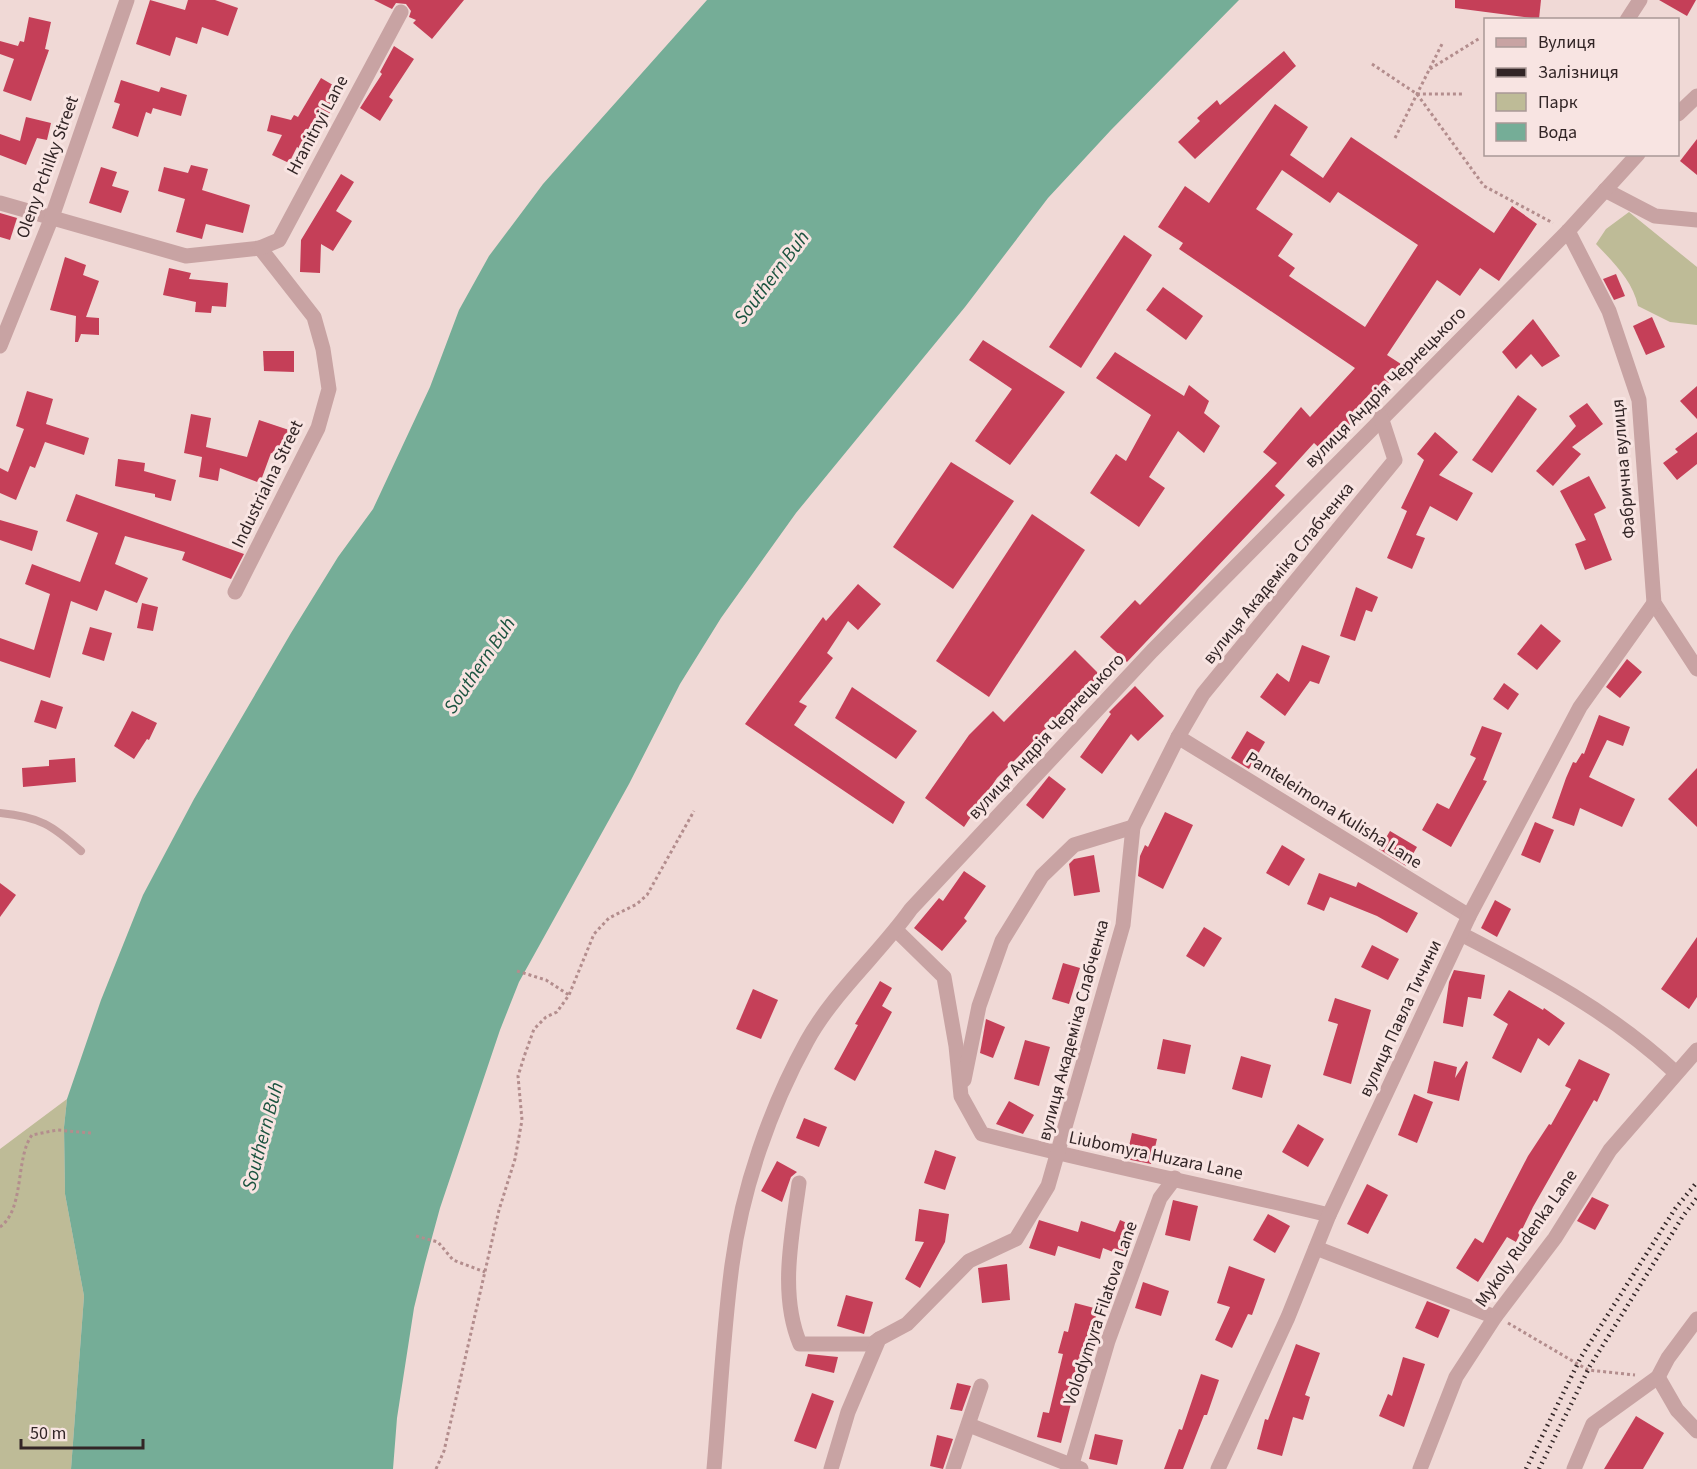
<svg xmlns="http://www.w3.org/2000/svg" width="1697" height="1469" font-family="'Source Sans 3',sans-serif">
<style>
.green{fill:#bebb97}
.water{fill:#75ad97}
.building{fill:#c53f58;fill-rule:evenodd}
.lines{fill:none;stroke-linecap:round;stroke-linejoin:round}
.path{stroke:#b38d8d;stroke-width:3;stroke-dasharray:3 3;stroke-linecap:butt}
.service{stroke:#c8a3a3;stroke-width:8}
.minor{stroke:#c8a3a3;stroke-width:15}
.tertiary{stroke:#c8a3a3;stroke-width:15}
.rail{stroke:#322526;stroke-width:4.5;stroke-dasharray:1.5 4.5;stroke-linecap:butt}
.labels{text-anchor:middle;stroke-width:6;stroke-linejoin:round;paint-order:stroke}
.street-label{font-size:18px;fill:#322526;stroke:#f8e4e2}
.water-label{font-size:20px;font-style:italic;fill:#1b533f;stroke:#f8e4e2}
</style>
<rect width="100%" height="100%" fill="#f0d9d6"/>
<g class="green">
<path d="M1629 212 1697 267V325L1670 322 1638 306C1633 281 1613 262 1596 244L1606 229Z"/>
<path d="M67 1099 64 1127 65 1194 84 1296 71 1469H0V1149Z"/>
</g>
<path class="water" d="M707 0H1239L1111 130 1048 198 965 307 796 513 721 618 680 684 629 784 519 982 500 1030 440 1208 425 1263 414 1308 397 1418 393 1469H71L84 1296 65 1194 64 1127 67 1099 101 1000 143 895 194 799 291 633 338 557 373 509 430 387 459 310 489 256 543 184Z"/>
<g class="building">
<path d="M150 0 185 10 188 0H215L238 8 228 36 202 27 197 44 176 37 170 56 136 44Z"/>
<path d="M374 0H464L432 39 413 23 416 20 409 17 411 11 406 4 396 3 392 9Z"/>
<path d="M1455 0H1541L1539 19 1455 8Z"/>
<path d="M1659 0H1696L1687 16Z"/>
<path d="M29 17 51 22 45 49 49 50 31 101 3 91 14 59 0 54V41L18 46 20 41 24 42Z"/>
<path d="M394 46 414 59 389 97 393 100 380 121 360 108 382 74 380 72Z"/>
<path d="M1284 51 1296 66 1195 159 1178 142 1200 121 1197 118 1217 100 1220 105Z"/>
<path d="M321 78 343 91 307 152 297 147 289 163 272 155 282 135 267 131 271 115 291 120 294 115 298 117Z"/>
<path d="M121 80 159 92 161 87 187 95 181 116 153 108 151 114 146 112 138 137 112 128 120 104 114 102Z"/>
<path d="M1275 104 1308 127 1290 155 1323 178 1351 137 1494 233 1512 206 1537 224 1499 281 1480 268 1460 296 1437 280 1387 355 1401 364 1385 388 1332 443 1335 446 1326 454 1314 443 1275 486 1285 495 1127 662 1100 637 1135 600 1140 605 1277 463 1263 452 1301 407 1310 417 1355 368 1179 249 1183 243 1158 227 1185 186 1209 203ZM1282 170 1330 203 1338 192 1418 245 1365 327 1289 276 1295 268 1278 256 1293 234 1256 209Z"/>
<path d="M26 117 51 123 47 140 37 138 26 165 0 155V134L20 141Z"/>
<path d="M1697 139V175L1680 161Z"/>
<path d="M191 165 208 169 202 190 250 205 243 233 206 224 202 239 176 232 185 199 158 191 164 167 188 173Z"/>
<path d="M101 167 117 172 112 186 129 191 121 213 89 203Z"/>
<path d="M341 174 354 182 336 211 352 221 333 251 321 244 320 273 300 272 301 240Z"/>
<path d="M0 213 17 218 10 240 0 237Z"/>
<path d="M1124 235 1152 255 1081 368 1049 347Z"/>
<path d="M65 257 86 265 83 275 99 281 86 317 99 318V335L81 334 78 342H75L76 316 50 310Z"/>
<path d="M169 268 191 273 189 279 228 283 226 307 212 306 211 313 195 312 196 302 163 295Z"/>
<path d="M1616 274 1625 296 1614 300 1603 279Z"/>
<path d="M1163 287 1203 316 1186 340 1146 310Z"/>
<path d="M1652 317 1665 347 1646 355 1633 326Z"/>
<path d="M1533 319 1560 356 1542 367 1531 354 1516 369 1502 352Z"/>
<path d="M983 340 1065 392 1010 465 975 441 1012 389 969 360Z"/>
<path d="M263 351H294V372L264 371Z"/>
<path d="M1115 352 1184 396 1189 385 1209 401 1204 413 1220 426 1204 453 1178 431 1149 477 1165 488 1139 527 1090 493 1116 454 1126 461 1151 415 1096 378Z"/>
<path d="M1697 386V419L1680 401Z"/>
<path d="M27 391 53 399 46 424 89 438 84 455 45 442 35 468 30 466 16 500 0 493V468L8 472 24 429 16 426Z"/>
<path d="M1518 395 1537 409 1492 473 1472 460Z"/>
<path d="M1587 403 1603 424 1572 447 1581 454 1553 486 1536 471 1576 426 1569 416Z"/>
<path d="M191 414 211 418 206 447 247 457 259 420 292 431 283 457 271 453 260 483 220 468 218 481 199 477 202 457 184 453Z"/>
<path d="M1435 432 1458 452 1439 475 1473 493 1457 521 1430 506 1416 535 1425 538 1412 569 1387 558 1407 511 1401 508 1424 460 1417 454Z"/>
<path d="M1697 432V464L1677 480 1663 463 1678 452 1675 449Z"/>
<path d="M118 459 145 463 144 471 176 480 171 501 155 497V494L115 486Z"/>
<path d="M951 462 1014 501 953 589 893 547Z"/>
<path d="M1589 476 1606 508 1594 514 1612 560 1585 570 1575 544 1586 540 1560 491Z"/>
<path d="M76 494 244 554 231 579 182 560 185 552 125 536 115 564 148 578 137 603 105 590 97 611 71 601 50 678 0 661V638L34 650 50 594 25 584 32 564 80 582 98 533 66 521Z"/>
<path d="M1032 514 1085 550 989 697 936 661Z"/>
<path d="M0 520 38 531 32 551 0 540Z"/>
<path d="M858 584 881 604 858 630 848 621 827 653 833 658 799 702 807 706 794 725 905 802 893 824 745 724 823 617 826 621Z"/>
<path d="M1356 587 1378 597 1372 612 1366 610 1355 641 1340 636Z"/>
<path d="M142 603 158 607 153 631 137 628Z"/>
<path d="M1541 624 1561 641 1537 670 1517 654Z"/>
<path d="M90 627 112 633 104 661 82 654Z"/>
<path d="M1302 645 1330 656 1319 684 1310 681 1285 716 1260 697 1277 673 1289 682Z"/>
<path d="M1075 650 1100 675 997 778 964 827 925 798 969 735 993 711 1004 722Z"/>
<path d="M1627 659 1642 672 1620 698 1606 687Z"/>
<path d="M1504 683 1519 694 1508 710 1493 699Z"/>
<path d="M1135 686 1164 716 1138 741 1131 734 1102 774 1080 757 1111 714 1109 712Z"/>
<path d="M852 687 917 731 896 759 835 718Z"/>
<path d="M41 700 63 707 56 729 34 722Z"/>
<path d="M132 711 157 723 149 740 147 739 134 759 114 746Z"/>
<path d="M1599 715 1630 727 1623 746 1607 740 1589 777 1635 799 1622 827 1580 808 1574 826 1552 818 1566 778 1573 762 1576 763 1582 753 1584 754Z"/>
<path d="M1482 726 1502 733 1483 780 1487 781 1451 847 1422 830 1437 803 1449 809 1476 758 1470 755Z"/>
<path d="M1247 731 1265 742 1249 769 1231 758Z"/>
<path d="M75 758 76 782 23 787 22 768 49 766V760Z"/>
<path d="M1697 768V827L1668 799Z"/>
<path d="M1049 776 1066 789 1043 819 1026 805Z"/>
<path d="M1165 812 1193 825 1163 889 1138 876 1140 856 1145 845 1148 847Z"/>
<path d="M1535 822 1554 830 1540 863 1521 855Z"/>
<path d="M1390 831 1417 847 1406 866 1379 849Z"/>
<path d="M1282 845 1305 859 1289 886 1266 873Z"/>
<path d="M1094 855 1100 892 1074 896 1069 864 1074 859Z"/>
<path d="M964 871 986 886 964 918 967 921 942 951 914 928 939 898 943 901Z"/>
<path d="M1319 873 1356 887 1358 882 1418 913 1407 933 1377 916 1330 897 1324 911 1307 904Z"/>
<path d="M0 883 16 895 0 917Z"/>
<path d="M1495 900 1511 909 1497 937 1481 928Z"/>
<path d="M1204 927 1222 938 1204 967 1186 956Z"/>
<path d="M1697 937V997L1689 1009 1661 989Z"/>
<path d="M1372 945 1399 959 1388 980 1361 967Z"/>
<path d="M1063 963 1080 968 1069 1004 1052 999Z"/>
<path d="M1454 970 1485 975 1481 999 1468 997 1463 1027 1443 1023 1449 982Z"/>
<path d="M880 981 892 988 882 1006 892 1012 855 1081 834 1069 858 1025 855 1024Z"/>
<path d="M753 989 778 1000 761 1039 736 1029Z"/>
<path d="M1509 990 1543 1010 1544 1008 1565 1023 1549 1046 1538 1038 1521 1073 1492 1058 1508 1024 1493 1015Z"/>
<path d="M1335 998 1371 1010 1351 1084 1323 1075 1338 1024 1328 1021Z"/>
<path d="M986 1019 1005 1027 993 1058 980 1053Z"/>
<path d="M1163 1039 1191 1045 1185 1074 1157 1069Z"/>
<path d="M1025 1040 1050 1047 1039 1086 1014 1079Z"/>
<path d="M1241 1056 1271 1065 1262 1098 1232 1089Z"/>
<path d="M1579 1059 1610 1074 1597 1102 1594 1100 1533 1207 1516 1242 1507 1237 1478 1282 1456 1268 1475 1238 1483 1243 1528 1156 1549 1124 1551 1125 1571 1089 1565 1086Z"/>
<path d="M1434 1061 1457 1067 1455 1078 1466 1061 1468 1062 1459 1101 1427 1093Z"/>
<path d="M1414 1094 1433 1102 1417 1143 1398 1135Z"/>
<path d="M1009 1101 1034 1115 1023 1134 996 1124Z"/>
<path d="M804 1118 827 1127 819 1147 796 1138Z"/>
<path d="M1298 1124 1324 1139 1308 1167 1282 1152Z"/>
<path d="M1132 1133 1157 1139 1151 1164 1126 1159Z"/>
<path d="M935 1150 956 1157 945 1190 924 1183Z"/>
<path d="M777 1161 797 1172 791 1177 782 1202 761 1191Z"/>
<path d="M1367 1184 1388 1195 1368 1234 1347 1224Z"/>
<path d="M1592 1197 1609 1205 1595 1230 1577 1221Z"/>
<path d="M1173 1200 1198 1206 1190 1241 1165 1235Z"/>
<path d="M919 1209 949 1214 945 1242 920 1288 905 1279 924 1242 915 1241Z"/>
<path d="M1268 1214 1290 1226 1275 1253 1253 1240Z"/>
<path d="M1039 1220 1078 1232 1081 1221 1115 1232 1120 1220 1136 1227 1123 1256 1103 1248 1100 1259 1058 1246 1055 1256 1029 1248Z"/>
<path d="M1007 1264 1010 1300 982 1303 978 1268Z"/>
<path d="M1229 1266 1265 1279 1252 1315 1248 1314 1232 1348 1215 1340 1230 1307 1217 1303Z"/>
<path d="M1143 1282 1169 1291 1161 1316 1135 1308Z"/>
<path d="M846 1295 873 1302 864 1334 837 1326Z"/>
<path d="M1427 1301 1450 1310 1438 1338 1415 1328Z"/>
<path d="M1075 1303 1098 1309 1090 1339 1094 1340 1088 1362 1082 1360 1061 1443 1037 1437 1043 1412 1049 1413 1063 1354 1058 1353 1064 1331 1068 1332Z"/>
<path d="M1296 1344 1320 1353 1305 1395 1310 1397 1303 1420 1293 1417 1282 1456 1257 1449 1265 1419 1268 1420Z"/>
<path d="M808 1354 838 1357 834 1373 805 1366Z"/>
<path d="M1403 1357 1425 1364 1404 1427 1379 1416 1388 1394 1392 1396Z"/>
<path d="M1201 1374 1219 1380 1207 1415H1204L1183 1469H1164L1179 1429 1182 1430Z"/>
<path d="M957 1383 971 1386 962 1411 950 1409Z"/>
<path d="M812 1393 834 1401 816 1449 794 1441Z"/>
<path d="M1636 1416 1664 1433 1643 1469H1604Z"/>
<path d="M1095 1434 1123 1440 1117 1465 1089 1459Z"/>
<path d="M937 1435 953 1439 943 1469 930 1466Z"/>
</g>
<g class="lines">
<g class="path">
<path d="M1372 64 1417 94H1464"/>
<path d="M1430 69 1480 38"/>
<path d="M1417 94 1484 186 1553 223"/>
<path d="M1395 138 1443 42"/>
<path d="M517 971 546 980 569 995"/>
<path d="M0 1227C25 1209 15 1158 32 1135L57 1130 91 1133"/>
<path d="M416 1236 438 1242 453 1260 485 1272"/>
<path d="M1508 1323 1588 1370 1635 1375"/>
<path d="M436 1469 444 1451 499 1210 515 1159 522 1120 518 1076 525 1054 534 1029 546 1017 557 1012 569 995 594 934 609 918 637 904 647 895 694 811"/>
</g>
<path class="service" d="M0 813C40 817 52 825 81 851"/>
<g class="minor">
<path d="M1627 20 1640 0"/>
<path d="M1678 114 1697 96"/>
<path d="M1605 190 1655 216 1697 220"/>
<path d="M0 203 186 256 260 248 314 317 323 349 329 389 318 428 235 592"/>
<path d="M1568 231 1609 311 1639 400 1654 603 1697 669"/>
<path d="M260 248 279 240 401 12"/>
<path d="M1178 737 1469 916"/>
<path d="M896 930 944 977 956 1046 961 1096 982 1134C1097 1164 1213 1187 1329 1215"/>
<path d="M1461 934C1537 973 1612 1013 1675 1072"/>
<path d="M964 1080 979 1006 1002 941 1042 876 1074 845 1133 827"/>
<path d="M799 1183C792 1235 779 1294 800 1344H872L879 1339"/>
<path d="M1316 1248 1495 1317"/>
<path d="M1658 1377 1677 1410 1697 1431"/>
<path d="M969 1425 1081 1469"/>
<path d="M1072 1464 1108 1341 1160 1198 1175 1178"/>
<path d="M714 1469C720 1401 723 1332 732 1265 742 1189 770 1108 807 1041 834 992 879 954 911 909L1152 651 1568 231 1638 154"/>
<path d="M831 1469 848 1412 879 1339 907 1324 969 1261 1016 1239 1048 1186 1123 925 1133 827 1178 737 1203 694 1395 460 1381 417"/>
<path d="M953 1469 981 1386"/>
<path d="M1218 1469 1288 1317 1329 1215 1469 916 1580 707 1654 603"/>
<path d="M1420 1469 1456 1377 1495 1317 1555 1238 1610 1150 1697 1050"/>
<path d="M1574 1469 1593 1424 1658 1377 1668 1358 1697 1319"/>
</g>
<path class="tertiary" d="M0 346 52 217 127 0"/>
<g class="rail">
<path d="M1526 1469 1581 1357 1675 1209 1697 1182"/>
<path d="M1539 1469 1590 1366 1683 1216 1697 1198"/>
</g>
</g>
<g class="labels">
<g class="street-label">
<text transform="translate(317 125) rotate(-62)" y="6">Hranitnyi Lane</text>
<text transform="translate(47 167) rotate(-70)" y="6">Oleny Pchilky Street</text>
<text transform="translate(1385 387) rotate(-45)" y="6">вулиця Андрія Чернецького</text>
<text transform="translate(1623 469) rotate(-95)" y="6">Фабрична вулиця</text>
<text transform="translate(267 484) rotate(-64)" y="6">Industrialna Street</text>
<text transform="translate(1278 573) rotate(-51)" y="6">вулиця Академіка Слабченка</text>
<text transform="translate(1046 736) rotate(-47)" y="6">вулиця Андрія Чернецького</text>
<text transform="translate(1334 810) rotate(32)" y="6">Panteleimona Kulisha Lane</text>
<text transform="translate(1400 1018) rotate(-65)" y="6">вулиця Павла Тичини</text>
<text transform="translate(1073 1030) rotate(-75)" y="6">вулиця Академіка Слабченка</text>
<text transform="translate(1156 1155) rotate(12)" y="6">Liubomyra Huzara Lane</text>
<text transform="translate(1526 1238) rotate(-55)" y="6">Mykoly Rudenka Lane</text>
<text transform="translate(1100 1313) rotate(-71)" y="6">Volodymyra Filatova Lane</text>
</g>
<g class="water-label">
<text transform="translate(771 277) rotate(-53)" y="7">Southern Buh</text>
<text transform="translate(479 665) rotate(-56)" y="7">Southern Buh</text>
<text transform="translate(262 1136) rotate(-75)" y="7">Southern Buh</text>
</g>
</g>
<rect x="1484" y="18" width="195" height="138" fill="#f8e4e2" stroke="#a99897" stroke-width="1.5"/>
<rect x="1496" y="38" width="30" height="9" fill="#c8a3a3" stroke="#a99897" stroke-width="1.5"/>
<text x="1538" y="48" font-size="18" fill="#322526">Вулиця</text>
<rect x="1496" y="68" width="30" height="9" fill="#322526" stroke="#a99897" stroke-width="1.5"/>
<text x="1538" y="78" font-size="18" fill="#322526">Залізниця</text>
<rect x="1496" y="93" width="30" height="18" fill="#bebb97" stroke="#a99897" stroke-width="1.5"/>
<text x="1538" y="108" font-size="18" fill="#322526">Парк</text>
<rect x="1496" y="123" width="30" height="18" fill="#75ad97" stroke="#a99897" stroke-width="1.5"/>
<text x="1538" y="138" font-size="18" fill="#322526">Вода</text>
<path d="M21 1439v9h122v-9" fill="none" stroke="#322526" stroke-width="3"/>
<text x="30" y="1439" font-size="18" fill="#322526" stroke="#f8e4e2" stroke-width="4.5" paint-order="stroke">50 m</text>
</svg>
